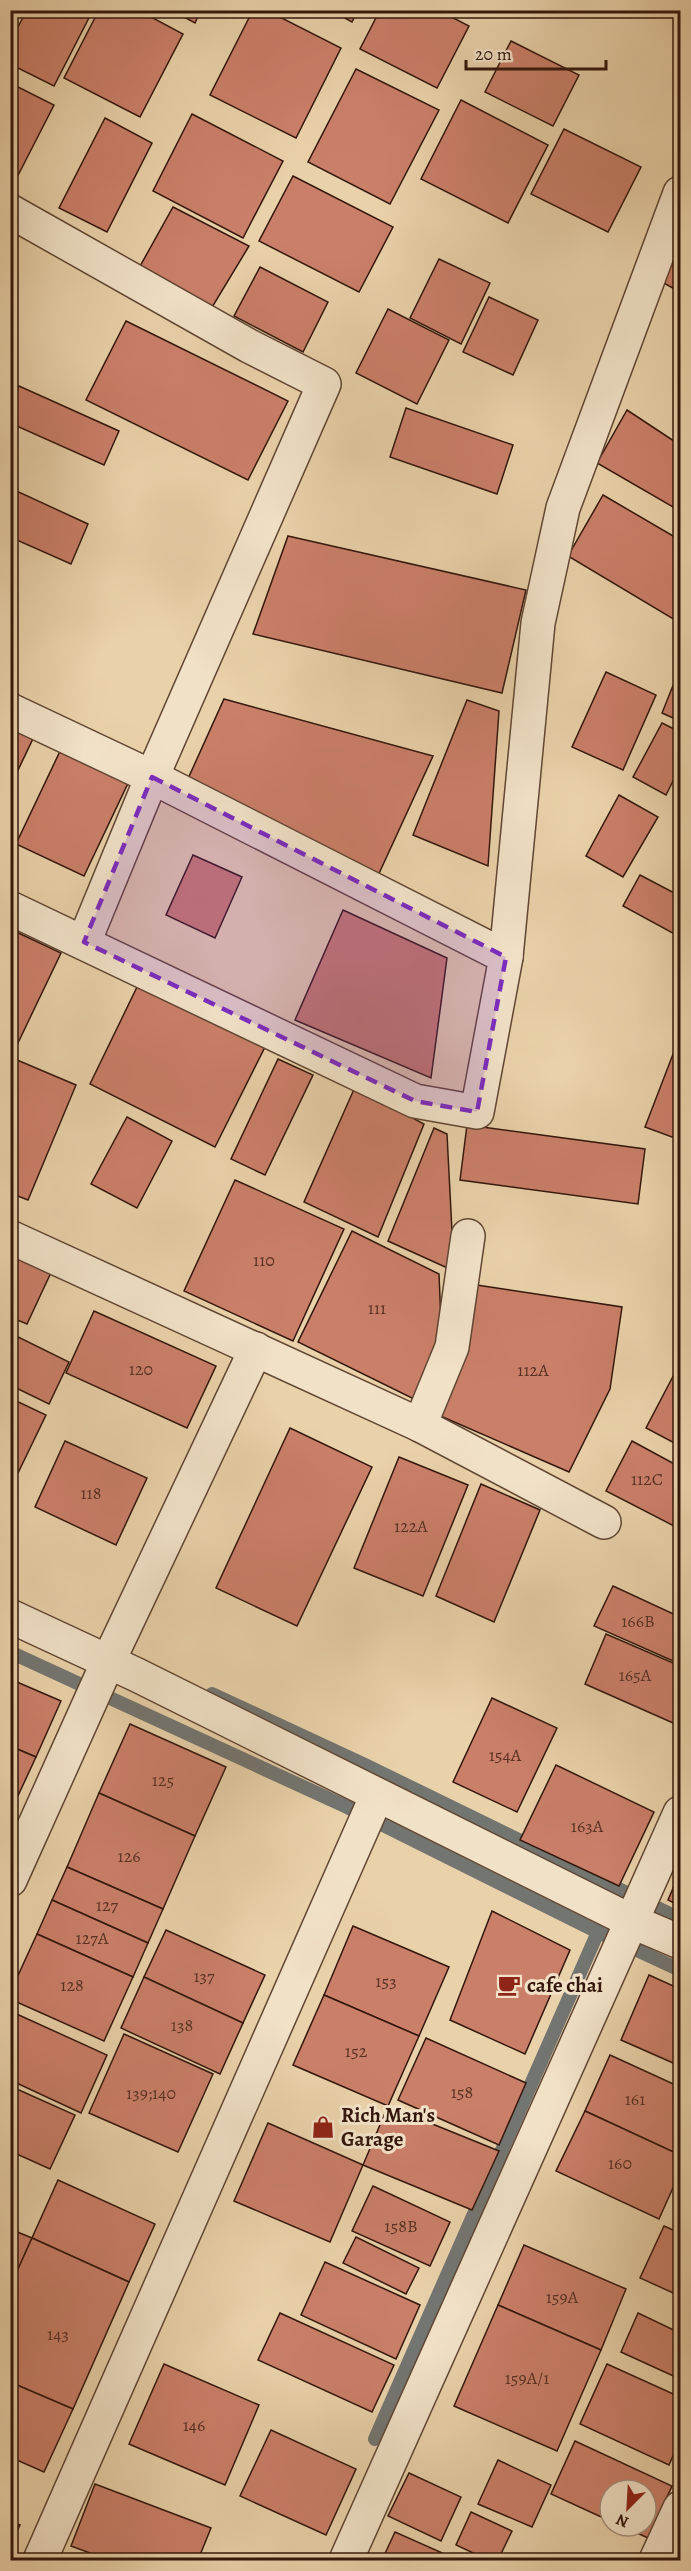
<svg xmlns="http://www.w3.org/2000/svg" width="691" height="2571" font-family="Alegreya,serif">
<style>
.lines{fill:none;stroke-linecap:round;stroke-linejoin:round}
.stream{stroke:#737571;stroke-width:14}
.building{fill:#ca7f69;stroke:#33170c;stroke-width:1.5}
.street-casing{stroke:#604633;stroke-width:36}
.street{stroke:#f1e1c7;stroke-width:33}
.marked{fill:#7b2cbf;fill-opacity:0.2;stroke:#7b2cbf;stroke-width:4.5;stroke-dasharray:12 8;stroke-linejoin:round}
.labels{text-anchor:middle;stroke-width:6;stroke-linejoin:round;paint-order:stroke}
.number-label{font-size:18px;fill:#593123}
.poi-label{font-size:21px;font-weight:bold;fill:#33170c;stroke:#f1e1c7;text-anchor:start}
</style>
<rect width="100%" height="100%" fill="#e9d1a9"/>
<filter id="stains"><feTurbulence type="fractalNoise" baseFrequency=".00333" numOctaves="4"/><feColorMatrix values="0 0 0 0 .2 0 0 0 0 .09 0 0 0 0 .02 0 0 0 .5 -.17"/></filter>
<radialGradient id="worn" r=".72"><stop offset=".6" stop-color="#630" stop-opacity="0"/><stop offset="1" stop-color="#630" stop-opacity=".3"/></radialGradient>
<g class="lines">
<g class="stream">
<path d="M10 1652 347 1807 598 1932 680 1970"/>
<path d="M212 1694 363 1764 680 1919"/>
<path d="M375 2439 598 1932"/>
</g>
</g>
<g class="building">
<path d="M27 10H93L54 86 10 64V42Z"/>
<path d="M99 10H138L183 34 140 117 64 78Z"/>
<path d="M171 10H201L195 23Z"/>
<path d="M253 10H266L341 48 296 138 210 95Z"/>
<path d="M330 10H358L352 22Z"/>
<path d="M380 10H438L469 26 437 88 360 49Z"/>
<path d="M511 41 579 75 553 126 485 92Z"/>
<path d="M356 69 439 110 390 204 308 162Z"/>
<path d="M10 83 54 105 10 191Z"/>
<path d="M461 100 548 145 508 223 421 179Z"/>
<path d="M192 114 283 161 243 238 153 191Z"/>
<path d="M105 118 152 143 107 232 59 208Z"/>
<path d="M564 129 641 167 608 232 531 194Z"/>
<path d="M293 176 393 227 359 292 259 241Z"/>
<path d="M173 207 249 246 211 309 139 268Z"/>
<path d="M680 246V292L660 281Z"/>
<path d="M439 259 490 283 461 344 410 318Z"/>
<path d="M260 267 328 302 303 352 234 316Z"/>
<path d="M489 297 538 320 513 375 463 352Z"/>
<path d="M388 309 449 340 417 404 356 373Z"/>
<path d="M126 321 288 401 248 480 86 400Z"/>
<path d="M19 386 119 431 104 465 10 423V405Z"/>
<path d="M406 408 513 445 497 494 390 457Z"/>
<path d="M627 410 680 445V511L597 463Z"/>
<path d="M10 488 88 524 71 564 10 537Z"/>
<path d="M603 495 680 540V623L568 556Z"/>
<path d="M288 536 526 590 502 693 253 634Z"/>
<path d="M680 668V721L662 713Z"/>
<path d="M606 672 656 695 623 770 572 747Z"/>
<path d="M224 699 433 756 376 880 182 792Z"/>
<path d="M467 700 499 711 488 866 413 835Z"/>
<path d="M10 712 39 726 10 787Z"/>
<path d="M662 723 680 732V767L666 795 633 777Z"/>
<path d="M62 747 130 779 84 876 16 844Z"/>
<path d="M619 795 658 817 623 877 586 856Z"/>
<path d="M193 855 242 877 215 938 166 915Z"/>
<path d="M640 875 680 896V937L623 906Z"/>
<path d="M343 910 447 958 431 1078 295 1020Z"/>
<path d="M10 929 61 953 17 1045 10 1042Z"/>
<path d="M138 985 265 1047 215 1147 90 1084Z"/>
<path d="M680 1036V1140L645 1127Z"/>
<path d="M10 1057 76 1085 28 1200 10 1193Z"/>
<path d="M278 1059 313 1075 265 1175 231 1159Z"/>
<path d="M355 1087 424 1124 378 1237 304 1202Z"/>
<path d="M127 1117 172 1141 137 1208 91 1184Z"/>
<path d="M467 1125 645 1149 638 1204 460 1180Z"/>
<path d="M434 1128 447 1134 454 1271 388 1241Z"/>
<path d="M235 1180 344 1229 293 1341 184 1291Z"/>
<path d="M352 1231 439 1274 442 1347 418 1401 298 1342Z"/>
<path d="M10 1243 55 1264 27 1324 10 1317Z"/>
<path d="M470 1284 622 1307 610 1389 569 1472 436 1414Z"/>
<path d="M94 1311 216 1366 187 1428 66 1373Z"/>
<path d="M10 1333 69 1362 49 1404 10 1385Z"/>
<path d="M680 1363V1446L646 1428Z"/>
<path d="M10 1398 46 1415 18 1473 10 1469Z"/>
<path d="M290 1428 372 1467 297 1626 216 1588Z"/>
<path d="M65 1441 147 1478 116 1545 35 1507Z"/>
<path d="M632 1441 680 1467V1519L676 1527 606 1491Z"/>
<path d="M399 1457 468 1485 423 1596 354 1568Z"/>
<path d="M481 1484 540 1510 494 1622 436 1596Z"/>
<path d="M613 1586 680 1617V1664L594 1626Z"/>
<path d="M606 1634 680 1666V1726L585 1684Z"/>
<path d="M10 1679 61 1701 36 1757 10 1746Z"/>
<path d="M492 1698 557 1728 517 1812 453 1782Z"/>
<path d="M130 1724 226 1767 195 1836 99 1793Z"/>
<path d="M10 1746 36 1757 10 1813Z"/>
<path d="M556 1765 654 1812 619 1886 520 1840Z"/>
<path d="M99 1793 195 1836 163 1909 67 1867Z"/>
<path d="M67 1867 163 1909 148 1943 52 1900Z"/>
<path d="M680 1872V1906L668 1900Z"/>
<path d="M52 1900 148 1943 133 1977 37 1934Z"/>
<path d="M492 1911 570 1950 525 2054 450 2020Z"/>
<path d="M353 1926 449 1967 419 2036 324 1995Z"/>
<path d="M166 1930 265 1975 243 2023 144 1977Z"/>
<path d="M37 1934 133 1977 104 2041 10 1999V1993Z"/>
<path d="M649 1975 680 1989V2066L621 2040Z"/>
<path d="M144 1977 243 2023 220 2074 121 2028Z"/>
<path d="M324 1995 419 2036 388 2106 293 2065Z"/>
<path d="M10 2011 107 2055 81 2113 10 2080Z"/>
<path d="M124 2034 213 2074 178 2152 89 2113Z"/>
<path d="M426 2038 526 2083 499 2145 398 2100Z"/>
<path d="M610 2055 680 2087V2155L585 2111Z"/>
<path d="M10 2086 75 2115 50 2169 10 2151Z"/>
<path d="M388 2106 499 2151 472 2210 363 2165Z"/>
<path d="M585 2111 680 2155V2172L659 2219 556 2171Z"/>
<path d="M268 2123 363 2165 330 2242 234 2201Z"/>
<path d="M58 2180 155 2224 129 2282 32 2238Z"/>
<path d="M373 2186 450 2222 430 2266 352 2231Z"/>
<path d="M664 2226 680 2233V2296L640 2278Z"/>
<path d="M10 2229 32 2238 10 2287Z"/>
<path d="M356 2237 419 2268 406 2294 343 2263Z"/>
<path d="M32 2238 129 2282 73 2409 10 2382V2287Z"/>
<path d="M524 2245 626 2289 601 2350 498 2305Z"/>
<path d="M325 2262 420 2305 396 2359 301 2315Z"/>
<path d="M498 2305 601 2350 557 2451 454 2406Z"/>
<path d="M280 2313 394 2365 372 2412 258 2360Z"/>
<path d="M638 2313 680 2333V2379L621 2352Z"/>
<path d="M164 2364 259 2405 225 2485 129 2444Z"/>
<path d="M607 2364 680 2397V2440L669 2465 580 2424Z"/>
<path d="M10 2382 73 2409 44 2472 10 2457Z"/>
<path d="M271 2430 356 2469 326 2535 240 2496Z"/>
<path d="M575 2441 672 2486 648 2538 622 2526H646V2490H610V2521L551 2494Z"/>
<path d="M498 2460 551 2485 532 2527 478 2504Z"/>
<path d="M409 2473 461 2497 441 2541 388 2516Z"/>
<path d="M95 2484 211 2528 198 2560H109L71 2546Z"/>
<path d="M471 2512 512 2531 498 2560H488L456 2545Z"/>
<path d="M10 2521 20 2525 10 2547Z"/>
<path d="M395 2532 458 2560H382Z"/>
</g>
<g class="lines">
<g class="street-casing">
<g id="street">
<path d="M10 211 249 346 324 384 152 777 84 942"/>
<path d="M10 710 152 777 506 957"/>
<path d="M10 908 415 1101 477 1112 506 957 538 623 563 508 680 193"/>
<path d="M10 1237 420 1425 604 1522"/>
<path d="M420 1425 452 1347 468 1236"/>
<path d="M10 1616 137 1675 633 1922 680 1942"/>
<path d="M10 1880 108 1662 256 1349"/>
<path d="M40 2560 377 1795"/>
<path d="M346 2560 680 1813"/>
<path d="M656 2560 680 2508"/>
</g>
</g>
<use href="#street" class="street"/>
</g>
<path class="marked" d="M152 777 506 957 477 1112 415 1101 84 942Z"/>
<defs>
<g id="cafe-bare" transform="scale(1.8)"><path d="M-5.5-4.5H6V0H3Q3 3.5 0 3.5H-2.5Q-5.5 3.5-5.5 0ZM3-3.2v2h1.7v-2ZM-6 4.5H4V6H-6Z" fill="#8f2418" stroke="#f1e1c7" stroke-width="2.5" paint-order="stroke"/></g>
<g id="shop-bare" transform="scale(1.8)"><path d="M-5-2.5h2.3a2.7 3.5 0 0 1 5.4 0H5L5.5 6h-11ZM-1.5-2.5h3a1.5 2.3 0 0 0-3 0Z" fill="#8f2418" stroke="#f1e1c7" stroke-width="2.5" paint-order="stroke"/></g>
</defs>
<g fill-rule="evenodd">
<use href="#cafe-bare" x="509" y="1985"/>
<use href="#shop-bare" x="323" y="2127"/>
</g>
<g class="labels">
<g class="number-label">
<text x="264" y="1266">110</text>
<text x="377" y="1314">111</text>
<text x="141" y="1375">120</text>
<text x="533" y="1376">112A</text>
<text x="647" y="1485">112C</text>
<text x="91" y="1499">118</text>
<text x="411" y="1532">122A</text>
<text x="638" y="1627">166B</text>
<text x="635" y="1681">165A</text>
<text x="505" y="1761">154A</text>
<text x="163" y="1786">125</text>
<text x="587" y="1832">163A</text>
<text x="129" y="1862">126</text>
<text x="107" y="1911">127</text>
<text x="92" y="1944">127A</text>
<text x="204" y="1982">137</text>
<text x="386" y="1987">153</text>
<text x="72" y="1991">128</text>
<text x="182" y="2031">138</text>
<text x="356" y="2057">152</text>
<text x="462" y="2098">158</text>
<text x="151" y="2099">139;140</text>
<text x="635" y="2105">161</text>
<text x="620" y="2169">160</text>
<text x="401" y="2232">158B</text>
<text x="562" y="2303">159A</text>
<text x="58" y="2340">143</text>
<text x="527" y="2384">159A/1</text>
<text x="194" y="2431">146</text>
</g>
<g class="poi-label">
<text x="527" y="1992">cafe chai</text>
<text x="341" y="2122">Rich Man's<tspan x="341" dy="24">Garage</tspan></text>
</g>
</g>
<rect width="691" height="2571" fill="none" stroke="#e9d1a9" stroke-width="36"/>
<rect x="12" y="12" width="667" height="2547" fill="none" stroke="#33170c" stroke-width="3"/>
<rect x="18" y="18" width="655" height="2535" fill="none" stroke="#33170c" stroke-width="1.5"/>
<g transform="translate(628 2508) rotate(204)"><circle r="28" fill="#f1e1c7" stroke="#a5907c" stroke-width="1.5"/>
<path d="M0-4.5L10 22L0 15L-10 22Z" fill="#8f2418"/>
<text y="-9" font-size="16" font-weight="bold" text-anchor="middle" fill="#33170c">N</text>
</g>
<path d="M466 60v9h140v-9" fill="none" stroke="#33170c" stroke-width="3"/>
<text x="475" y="60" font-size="18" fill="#33170c" stroke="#f1e1c7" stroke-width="4.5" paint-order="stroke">20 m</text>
<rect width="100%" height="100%" filter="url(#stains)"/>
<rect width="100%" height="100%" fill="url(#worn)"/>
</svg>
